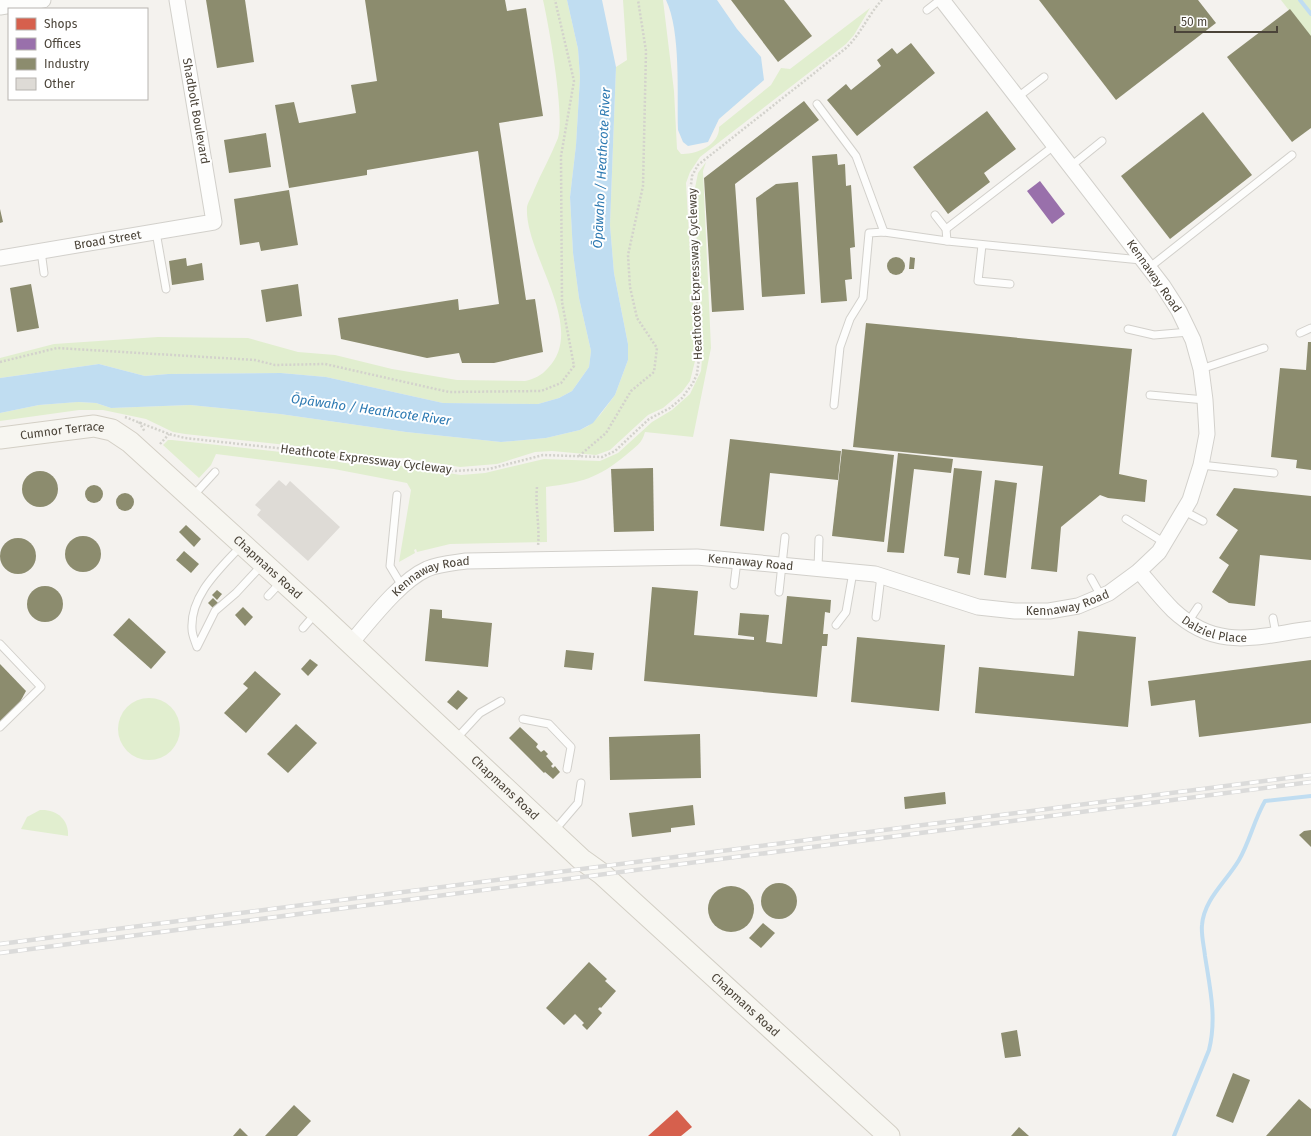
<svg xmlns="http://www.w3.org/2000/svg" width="1311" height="1136" font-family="'Fira Sans',sans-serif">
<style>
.green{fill:#e1eecf}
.water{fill:#c0ddf1}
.shops{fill:#d6604d}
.offices{fill:#9970ab}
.industry{fill:#8c8c6e}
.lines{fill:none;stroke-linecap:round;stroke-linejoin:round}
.stream{stroke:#c0ddf1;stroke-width:4}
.building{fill:#dedbd6}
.lane-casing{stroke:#d2d0cb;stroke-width:9}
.street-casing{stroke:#d2d0cb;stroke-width:17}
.secondary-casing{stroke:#d3cfc5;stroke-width:23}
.path{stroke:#d3d2cc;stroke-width:2.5;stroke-dasharray:2 2;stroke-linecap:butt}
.lane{stroke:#fdfdfc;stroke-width:7}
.street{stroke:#fdfdfc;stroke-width:15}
.secondary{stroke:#f7f6f1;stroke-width:21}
.rail-casing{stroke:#dbdbda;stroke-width:4.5}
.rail{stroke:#fff;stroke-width:3;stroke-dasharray:9;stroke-linecap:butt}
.labels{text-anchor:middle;stroke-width:4;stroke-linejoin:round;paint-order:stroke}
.street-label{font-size:12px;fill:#4b4439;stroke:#fff}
.water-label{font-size:13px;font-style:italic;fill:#2e7ab2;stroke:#fff}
</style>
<rect width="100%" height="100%" fill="#f4f2ee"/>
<g class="green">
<path d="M543 0H567L578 49 580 77 576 145 570 197 573 253 579 298 591 351 589 367 572 391 559 398 538 404 443 403 326 377 281 373 168 374 145 376 99 364 0 378V358L54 344 158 337 248 338 298 352 335 355 392 369 457 380 525 381C534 379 541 376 548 368 588 327 524 254 527 207 528 202 532 196 534 190 541 173 551 156 558 138 565 116 549 26 543 0Z"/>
<path d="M623 0H663L674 91 677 149 681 154C696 155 720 145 719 127L771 85 781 68 790 69 870 8 854 35 846 44 700 157 690 172 686 183 696 357 690 381 682 392 663 408 648 415 610 450 596 455 552 451 535 452 497 464 460 467 403 458 359 457 296 446 185 434 173 432 146 419 103 410H79L0 421V413L39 405 77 402 96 403 111 408 190 405 280 414 406 432 501 442 546 438 580 430 588 426 600 415 615 395 628 360V344L614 273 610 225 616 67 627 60Z"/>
<path d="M1281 0H1311V39Z"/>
<path d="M706 162 703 171 711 348 693 437 645 432C642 444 635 447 626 455 597 479 582 482 546 487L547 542 450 544 417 552 416 549 414 550 415 553 399 562 411 490 407 483 334 469 216 454 211 465 199 478 163 445 168 440H172L299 454 351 464 402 466 461 475 485 473 544 459 600 461 618 453 652 422 672 410 690 394 701 371 703 347 694 193 698 173Z"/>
<circle cx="149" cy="729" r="31"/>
<path d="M40 810C56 809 69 819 68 836L21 829 27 817Z"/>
</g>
<g class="water">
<path d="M567 0H602L616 67 610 225 614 273 628 344V360L615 395 593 423 580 430 546 438 501 442 406 432 280 414 190 405 111 408 96 403 78 402 39 405 0 413V378L99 364 145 376 168 374 281 373 326 377 443 403 538 404 559 398 572 391 589 367 591 351 579 298 573 253 570 197 576 145 580 77 578 49Z"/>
<path d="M666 0H717L737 29 761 57 764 80 719 119 708 142 688 146 683 142 678 130C677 94 681 31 666 0Z"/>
</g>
<path class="shops" d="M677 1110 692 1127 681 1136H648Z"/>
<path class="offices" d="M1040 181 1065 214 1052 224 1027 191Z"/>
<g class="industry">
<path d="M206 0H245L254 62 217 68Z"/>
<path d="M365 0H505L507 11 526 8 543 116 499 123 526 300 535 299 543 352 494 363H462L459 353 427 358 341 339 338 318 458 299 459 310 499 304 478 151 367 170V175L289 188 275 105 294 102 299 123 356 113 351 85 377 81Z"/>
<path d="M731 0H784L812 36 778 62Z"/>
<path d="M1039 0H1198L1216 23 1116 100Z"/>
<path d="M1290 9 1311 36V128L1292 142 1227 57Z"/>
<path d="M911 43 935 73 857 136 827 100 846 84 851 90 881 66 877 60 892 48 897 54Z"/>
<path d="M804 101 819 120 735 184 744 310 712 312 704 178Z"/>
<path d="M987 111 1016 149 984 173 990 182 948 214 913 167Z"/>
<path d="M1203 112 1252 175 1170 239 1121 176Z"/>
<path d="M266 133 271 167 229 173 224 140Z"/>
<path d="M837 154 838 165 845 164 846 186 851 185 855 247 850 248 852 279 845 280 847 301 821 303 812 156Z"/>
<path d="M798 182 805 294 762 297 756 198 776 184Z"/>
<path d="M289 190 298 245 261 251 259 242 240 245 234 199Z"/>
<path d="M0 209 3 222 0 223Z"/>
<path d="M910 257 915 258 914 269H909Z"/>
<circle cx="896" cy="266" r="9"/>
<path d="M186 258 187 266 202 263 204 280 172 285 169 261Z"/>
<path d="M31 284 39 328 17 332 10 288Z"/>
<path d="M298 284 302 316 266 322 261 290Z"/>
<path d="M866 323 1132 349 1119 474 1147 480 1145 502 1108 498 1100 495 1061 527 1057 572 1031 569 1043 466 853 447Z"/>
<path d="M1308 342H1311V470L1296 468 1297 460 1271 457 1280 368 1306 370Z"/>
<path d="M730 439 841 451 838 480 770 473 764 531 720 526Z"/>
<path d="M842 449 894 455 884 542 832 536Z"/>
<path d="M898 453 953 459 951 473 914 469 904 553 887 552Z"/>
<path d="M653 468 654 531 614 532 611 469Z"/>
<path d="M954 468 982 471 970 575 957 573 959 558 944 556Z"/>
<circle cx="40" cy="489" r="18"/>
<path d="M995 480 1017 483 1006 578 984 575Z"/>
<circle cx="94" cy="494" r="9"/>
<path d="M1234 488 1311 496V560L1260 555 1255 606 1229 603 1212 592 1229 565 1219 558 1238 530 1216 515Z"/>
<circle cx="125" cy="502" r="9"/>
<path d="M186 525 201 539 194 547 179 532Z"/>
<circle cx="83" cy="554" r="18"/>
<circle cx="18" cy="556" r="18"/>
<path d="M184 551 199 564 191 573 176 560Z"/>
<circle cx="45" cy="604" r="18"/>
<path d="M652 587 698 591 694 635 754 640V637L738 635 740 613 769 615 766 642 782 644 787 596 831 600 830 613 825 612 823 634H828L827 646H822L817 697 644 681Z"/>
<path d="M217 590 222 594 217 600 212 595Z"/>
<path d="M213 598 218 603 213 608 208 603Z"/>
<path d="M243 607 253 617 245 626 235 615Z"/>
<path d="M430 609 442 610V618L492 623 488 667 425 661Z"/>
<path d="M129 618 166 652 151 669 113 635Z"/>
<path d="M1078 631 1136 637 1128 727 975 713 979 667 1074 676Z"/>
<path d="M857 637 945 645 939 711 851 702Z"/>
<path d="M566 650 594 653 592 670 564 667Z"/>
<path d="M310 659 318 665 308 676 301 669Z"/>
<path d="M1311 660V723L1199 737 1195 700 1151 706 1148 681Z"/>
<path d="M0 664 26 691 20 702 0 722Z"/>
<path d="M255 671 281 694 246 733 224 713 248 688 243 684Z"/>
<path d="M458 690 468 698 457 710 447 702Z"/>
<path d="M296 724 317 743 288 773 267 754Z"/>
<path d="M520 727 538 744 536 747 541 752 544 750 548 754 546 756 553 764 551 766 553 768 555 766 560 772 553 779 545 772 544 773 509 738Z"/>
<path d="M700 734 701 778 610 780 609 737Z"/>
<path d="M945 792 946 804 905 809 904 797Z"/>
<path d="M693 805 695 825 671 828V832L632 837 629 813Z"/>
<path d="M1311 830V847L1299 835 1304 831Z"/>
<circle cx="779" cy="901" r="18"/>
<circle cx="731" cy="909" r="23"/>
<path d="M763 923 775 933 761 948 749 938Z"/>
<path d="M589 962 607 979 605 981 616 991 601 1008 600 1007 598 1009 602 1013 587 1030 582 1025 584 1023 575 1014 564 1025 546 1008Z"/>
<path d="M1017 1030 1021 1056 1005 1058 1001 1033Z"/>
<path d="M1233 1073 1250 1080 1233 1123 1216 1116Z"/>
<path d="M1299 1099 1311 1109V1136H1266Z"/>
<path d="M294 1105 311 1121 297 1136H265Z"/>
<path d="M1019 1127 1029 1136H1011Z"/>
<path d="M240 1128 248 1136H233Z"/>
</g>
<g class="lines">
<g class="stream">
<path d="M1300 0 1311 14"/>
<path d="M1174 1136 1209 1050C1217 1018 1210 988 1205 956 1204 946 1201 935 1202 925 1204 899 1226 882 1239 860 1250 841 1254 820 1265 801L1311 796"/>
</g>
</g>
<path class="building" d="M279 480 286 486 290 481 340 527 308 561 257 515 261 510 255 505Z"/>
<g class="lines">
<g class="lane-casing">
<g id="lane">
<path d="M927 10 940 0"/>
<path d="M1018 97 1044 77"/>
<path d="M817 104 856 156 884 232"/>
<path d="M1071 166 1102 141"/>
<path d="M935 215 946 229 947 241"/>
<path d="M946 229 1055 145"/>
<path d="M156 232 166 289"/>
<path d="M982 245 978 281 1010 284"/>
<path d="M41 251 44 273"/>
<path d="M1150 267 1292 155"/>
<path d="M1128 329 1154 335 1189 332"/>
<path d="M1300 333 1311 328"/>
<path d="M1201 369 1264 348"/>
<path d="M1150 395 1205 400"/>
<path d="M834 405 840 347 850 319 863 298 869 233 884 232 947 241 1141 260"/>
<path d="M1201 465 1274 473"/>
<path d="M397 495 390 566 402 586"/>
<path d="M193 496 215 472"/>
<path d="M1184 511 1203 521"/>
<path d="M1126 519 1165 543"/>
<path d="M241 546C220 569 190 595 192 629 192 635 195 641 197 647L215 611 236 593 262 565"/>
<path d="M818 568 819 539"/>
<path d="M1091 578 1101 596"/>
<path d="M734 585 737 561"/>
<path d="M779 592 785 537"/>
<path d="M268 596 281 582"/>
<path d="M876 617 881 576"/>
<path d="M1273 618 1276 634"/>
<path d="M1188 622 1198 607"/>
<path d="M836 625 846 612 853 572"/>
<path d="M303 628 316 613"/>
<path d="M0 644 41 687 0 727"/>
<path d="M523 719 549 724 571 747 567 769"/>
<path d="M456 739 480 713 501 701"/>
<path d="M554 831 578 803 581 783"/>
</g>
</g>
<g class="street-casing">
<g id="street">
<path d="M0 7 43 0"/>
<path id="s1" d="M0 258 214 222 177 0"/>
<path id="s2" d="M1139 571C1150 584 1161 598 1173 610 1218 652 1257 636 1311 629"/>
<path id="s3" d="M350 644C370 621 400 581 427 569 439 564 453 563 466 561L697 557 875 574 978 607 1015 611H1049L1078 606 1109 593 1139 571 1159 552 1190 500 1201 465 1207 434 1205 400 1201 369 1193 340 1179 311 1163 286 942 0"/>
</g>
</g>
<g class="secondary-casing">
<g id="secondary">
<path id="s4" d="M0 438 94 426 112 430 130 442 317 612 581 859 602 874 889 1136"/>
</g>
</g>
<g class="path">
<path d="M0 362 57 348 255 360 275 365 325 364 449 392 541 391 561 383 574 366 562 302 561 156 574 81 555 0"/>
<path d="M125 417 169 434 185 438 304 451 352 460 402 462 453 471 489 469 543 455 602 457 615 451 649 419 670 408 682 398 693 383 697 374 700 350 690 193 692 176 698 165 846 48C861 34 868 15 882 0"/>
<path d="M139 422 145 432"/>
<path d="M160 444 169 434"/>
<path d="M579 456 606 433 631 391 654 372 657 348 637 318 630 287 628 255 643 186 646 51 638 0"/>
<path d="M537 487C535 507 540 526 538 546"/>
</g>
<use href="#lane" class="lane"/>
<use href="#street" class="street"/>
<use href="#secondary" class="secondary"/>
<g class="rail-casing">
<g id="rail">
<path d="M0 944 1311 775"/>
<path d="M0 953 1311 782"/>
</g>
</g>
<use href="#rail" class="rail"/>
</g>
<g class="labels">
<g class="street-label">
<text transform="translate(196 111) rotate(80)" y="4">Shadbolt Boulevard</text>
<text dy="4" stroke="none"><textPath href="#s1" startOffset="109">Broad Street</textPath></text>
<text transform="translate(695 274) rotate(-92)" y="4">Heathcote Expressway Cycleway</text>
<text transform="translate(1154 276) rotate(55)" y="4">Kennaway Road</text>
<text dy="4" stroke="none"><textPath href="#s4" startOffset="63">Cumnor Terrace</textPath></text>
<text transform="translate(366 459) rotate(7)" y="4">Heathcote Expressway Cycleway</text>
<text dy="4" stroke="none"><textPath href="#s3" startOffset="433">Kennaway Road</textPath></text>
<text dy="4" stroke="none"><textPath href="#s4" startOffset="321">Chapmans Road</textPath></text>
<text dy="4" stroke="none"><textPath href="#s3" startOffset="109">Kennaway Road</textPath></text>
<text dy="4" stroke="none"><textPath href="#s3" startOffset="757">Kennaway Road</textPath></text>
<text dy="4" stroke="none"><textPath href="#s2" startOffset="99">Dalziel Place</textPath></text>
<text dy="4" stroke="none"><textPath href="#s4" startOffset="645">Chapmans Road</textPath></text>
<text dy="4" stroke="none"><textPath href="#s4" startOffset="969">Chapmans Road</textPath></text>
</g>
<g class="water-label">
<text transform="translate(601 168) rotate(-87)" y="5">Ōpāwaho / Heathcote River</text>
<text transform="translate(371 409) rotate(8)" y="5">Ōpāwaho / Heathcote River</text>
</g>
</g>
<rect x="8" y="8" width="140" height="92" fill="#ffffff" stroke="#b7b4b0"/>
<rect x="16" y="18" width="20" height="12" fill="#d6604d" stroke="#b7b4b0"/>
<text x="44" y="28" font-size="12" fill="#4b4439">Shops</text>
<rect x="16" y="38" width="20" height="12" fill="#9970ab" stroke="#b7b4b0"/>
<text x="44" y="48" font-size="12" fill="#4b4439">Offices</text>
<rect x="16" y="58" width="20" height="12" fill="#8c8c6e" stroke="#b7b4b0"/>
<text x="44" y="68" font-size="12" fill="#4b4439">Industry</text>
<rect x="16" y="78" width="20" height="12" fill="#dedbd6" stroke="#b7b4b0"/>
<text x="44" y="88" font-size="12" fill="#4b4439">Other</text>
<path d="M1175 26v6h102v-6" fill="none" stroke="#4b4439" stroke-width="2"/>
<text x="1181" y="26" font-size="12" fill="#4b4439" stroke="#ffffff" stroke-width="3" paint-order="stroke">50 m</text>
</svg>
